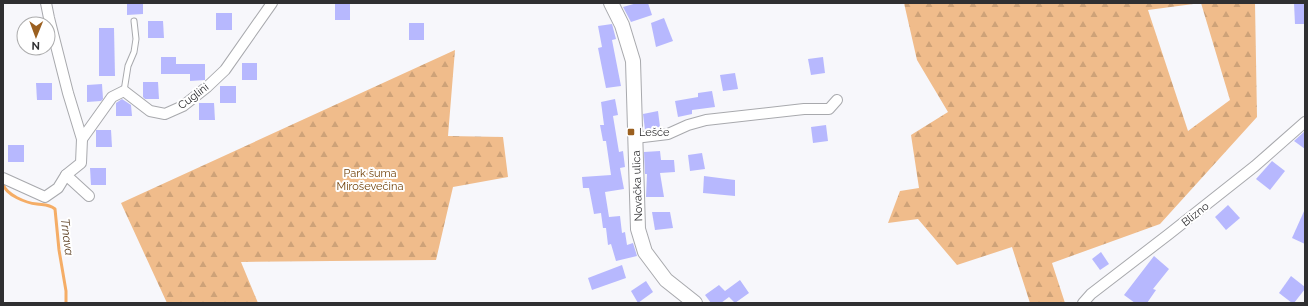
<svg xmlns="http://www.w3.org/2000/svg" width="1308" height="306" font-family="Raleway,sans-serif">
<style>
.forest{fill:url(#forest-firs);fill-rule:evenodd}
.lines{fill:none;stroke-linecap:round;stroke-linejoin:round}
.stream{stroke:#f5ad66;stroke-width:3}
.building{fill:#b7b8fe}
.lane-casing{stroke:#a8a9ad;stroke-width:7}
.street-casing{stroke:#a8a9ad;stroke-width:12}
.secondary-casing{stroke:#a8a9ad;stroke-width:16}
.lane{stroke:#fff;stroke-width:5}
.street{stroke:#fff;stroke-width:10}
.secondary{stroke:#fff;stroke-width:14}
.poi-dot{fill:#9b6020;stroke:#fff;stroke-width:1.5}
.labels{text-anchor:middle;stroke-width:4;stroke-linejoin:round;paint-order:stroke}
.street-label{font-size:11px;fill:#2f2f31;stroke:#fff}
.poi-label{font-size:11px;fill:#2f2f31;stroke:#fff;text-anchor:start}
.park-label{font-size:11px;fill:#72430b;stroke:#fff}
.water-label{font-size:12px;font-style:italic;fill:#5a3c1e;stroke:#fff}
</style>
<defs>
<pattern id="forest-firs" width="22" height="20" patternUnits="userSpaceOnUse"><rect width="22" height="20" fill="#f0bc8b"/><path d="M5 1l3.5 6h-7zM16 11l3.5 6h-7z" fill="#cea278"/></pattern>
</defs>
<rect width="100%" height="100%" fill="#f7f7fb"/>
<g class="forest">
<path d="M904 3H1255L1257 117 1160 224 1052 263 1065 303H1030L1012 247 957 265 918 219 888 223 900 191 919 188 911 135 948 112 917 60ZM1201 3 1230 100 1188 131 1148 10Z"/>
<path d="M455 50 448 136 503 137 508 177 453 187 436 260 241 262 258 303H167L121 203Z"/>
</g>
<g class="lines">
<path class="stream" d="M3 184C6 195 26 203 37 204 44 205 49 204 55 209L59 250 66 291V303"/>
</g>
<g class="building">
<path d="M127 3H143V14L127 15Z"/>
<rect x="335" y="3" width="15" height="17"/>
<path d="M637 3H648L652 15 631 22 623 7Z"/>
<path d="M1294 3H1305V24H1295Z"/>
<rect x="216" y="13" width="16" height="17"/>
<path d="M664 18 673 41 656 47 651 23Z"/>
<path d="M148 21H163L164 38H148Z"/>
<rect x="409" y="23" width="15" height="17"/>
<path d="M612 24 616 39 612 40 621 86 606 88 598 48 602 47 598 26Z"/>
<path d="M99 28H114L115 76H99Z"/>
<path d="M161 57H176V64H205V80L190 81V74H161Z"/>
<path d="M823 57 825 73 811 75 808 59Z"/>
<rect x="242" y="63" width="15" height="17"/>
<path d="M735 73 738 89 723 91 720 75Z"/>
<path d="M143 82H158L159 99H145L143 97Z"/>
<path d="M36 83H52V100H37Z"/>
<path d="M102 84 103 99 101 101 87 102V85Z"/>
<rect x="220" y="86" width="16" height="17"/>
<path d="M712 91 715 107 692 110V114L678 117 675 101 698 97V93Z"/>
<path d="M122 99 131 105 132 116H116V103Z"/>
<path d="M615 99 618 115 613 116 619 152 623 151 625 167 620 168 624 189 605 192 609 217 620 216 622 233 625 232 627 245 633 243 637 256 616 261 611 244 608 245 606 228H603L601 213 594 214 589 188H583L582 177 611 175 606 141H603L600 125H604L601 102Z"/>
<path d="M199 103H214L215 120H199Z"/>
<path d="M658 111 660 127 645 130 643 114Z"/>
<path d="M826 125 828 141 813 143 811 127Z"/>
<path d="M96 130H111L112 147H96Z"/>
<path d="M1305 131V149L1294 141Z"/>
<rect x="8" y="145" width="16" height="17"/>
<path d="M660 151 661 160H674L675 172 660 173 664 197H646L647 174H645L644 152Z"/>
<path d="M702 153 705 169 690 171 688 155Z"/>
<path d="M1272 161 1285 171 1270 190 1256 179Z"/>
<path d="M90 168H106V185H91Z"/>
<path d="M704 176 735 180V196L703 193Z"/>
<path d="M1228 205 1240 218 1226 230 1215 217Z"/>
<path d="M1305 209V244L1292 238Z"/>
<path d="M652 212H670L673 228 655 230Z"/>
<path d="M1101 252 1109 264 1100 270 1092 259Z"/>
<path d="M1154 256 1169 269 1153 289 1156 290 1147 303H1135L1124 295Z"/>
<path d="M622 265 626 278 592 290 588 278Z"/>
<path d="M1291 276 1305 287V289L1294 303H1292L1279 293Z"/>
<path d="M740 280 749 293 735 303 729 297 721 303H711L705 295 719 285 725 291Z"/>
<path d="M646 281 653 292 638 303 631 291Z"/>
</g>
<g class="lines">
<g class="lane-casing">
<path id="lane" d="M124 91 128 66 134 52 136 39 134 21"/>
</g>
<g class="street-casing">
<g id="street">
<path d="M635 138 668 134 688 125 706 120 804 109H829L837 100"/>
<path d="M82 139 112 97 124 91 150 111 165 114 183 106 207 87 225 70 272 3"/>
<path d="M66 175 89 196"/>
<path d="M3 178 45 197 58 188 66 175 81 163 82 139 68 93 49 18 46 3"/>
<path d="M1083 303 1091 294 1169 234 1255 166 1305 122"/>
</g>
</g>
<g class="secondary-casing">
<path id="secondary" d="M611 3 622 25 633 61 638 229 645 252 666 280 695 303"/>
</g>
<use href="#lane" class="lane"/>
<use href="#street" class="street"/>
<use href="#secondary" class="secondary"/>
</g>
<rect class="poi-dot" x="627" y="128" width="8" height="8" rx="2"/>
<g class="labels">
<g class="street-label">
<text transform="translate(193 96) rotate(-37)" y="4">Cuglini</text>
<text transform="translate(637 186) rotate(-92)" y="4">Novačka ulica</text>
<text transform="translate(1195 214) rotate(-38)" y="4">Blizno</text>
</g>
<g class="poi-label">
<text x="639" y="136">Lešće</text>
</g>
<g class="park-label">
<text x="370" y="177">Park šuma<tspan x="370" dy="13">Miroševečina</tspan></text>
</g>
<g class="water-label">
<text transform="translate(67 237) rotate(83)" y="4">Trnava</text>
</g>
</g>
<rect width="1308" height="306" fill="none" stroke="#2f2f31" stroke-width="8"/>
<g transform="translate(36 36) rotate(181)"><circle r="19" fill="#ffffff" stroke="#acacad"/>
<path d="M0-3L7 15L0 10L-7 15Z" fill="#9b6020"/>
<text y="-6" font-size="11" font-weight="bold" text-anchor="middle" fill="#2f2f31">N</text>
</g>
</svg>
